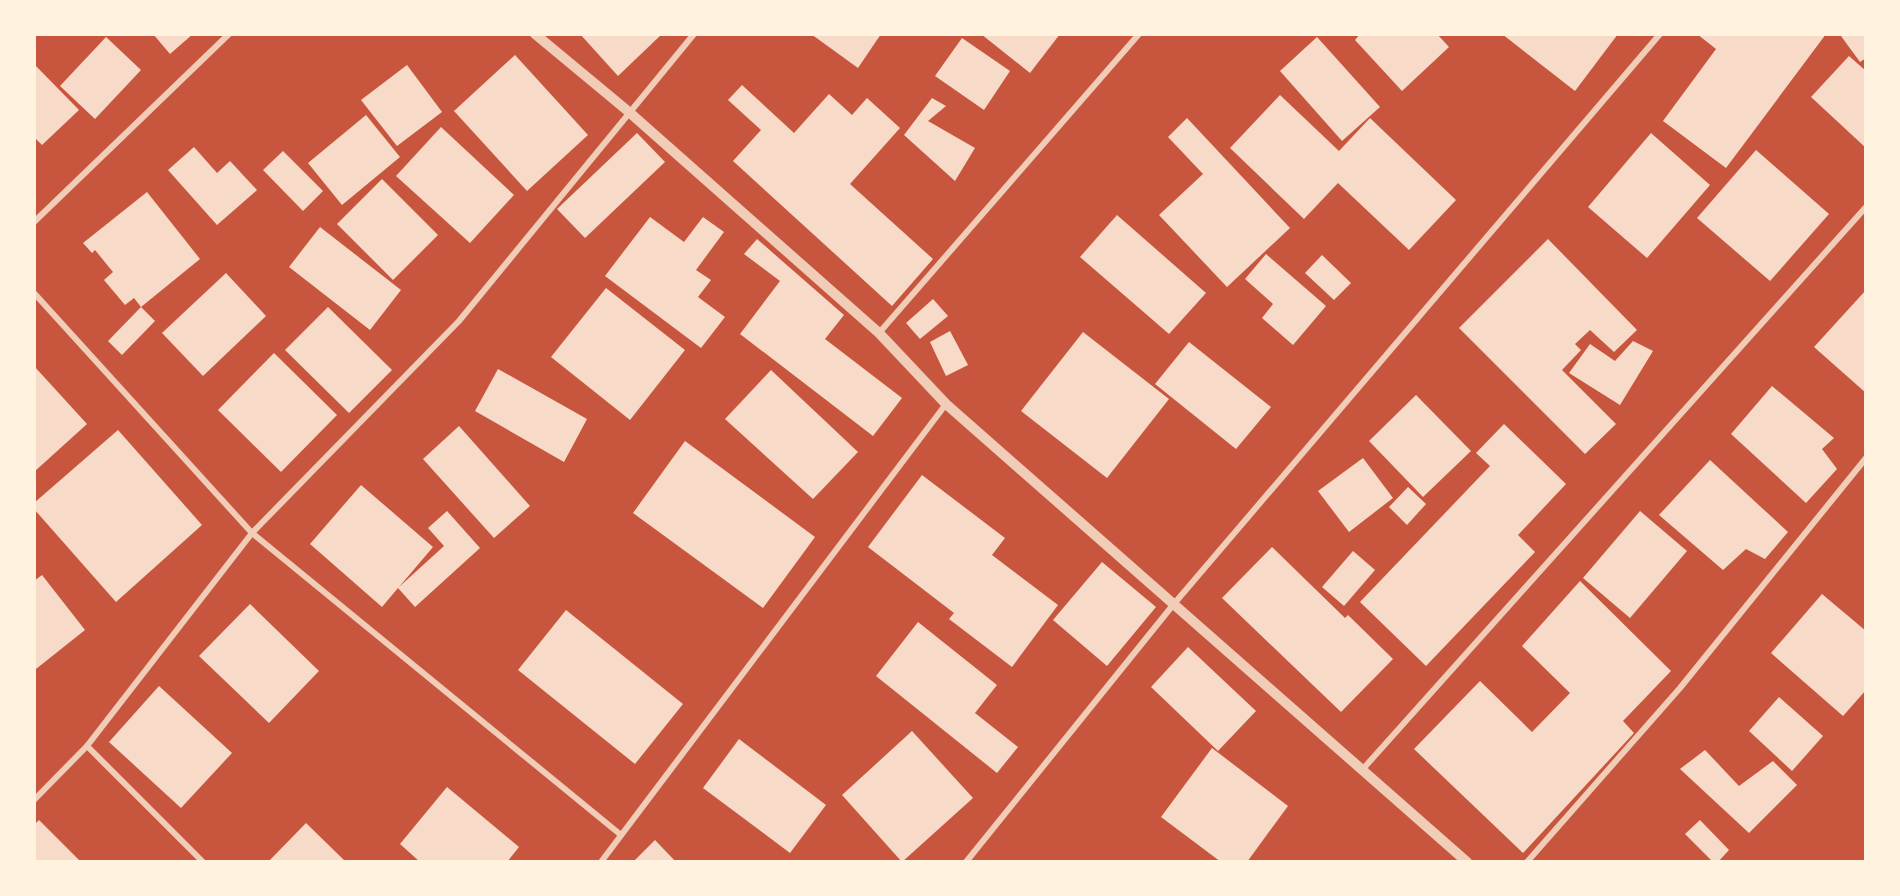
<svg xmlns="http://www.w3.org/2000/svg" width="1900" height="896" font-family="'PT Sans Narrow',sans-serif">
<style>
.building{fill:#f7dbc8}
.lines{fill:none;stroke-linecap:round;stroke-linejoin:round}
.minor{stroke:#f1ccb7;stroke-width:6}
.tertiary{stroke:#f1ccb7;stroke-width:10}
</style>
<rect width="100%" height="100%" fill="#c8553d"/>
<g class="building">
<path d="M153 34H193L170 54Z"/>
<path d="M580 34H662L618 76Z"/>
<path d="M811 34H881L858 68Z"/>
<path d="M981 34H1060L1030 73Z"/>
<path d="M1360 34H1437L1449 47 1402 91 1355 40Z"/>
<path d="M1502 34H1618L1575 91Z"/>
<path d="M1697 34H1826L1726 168 1663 121 1716 49Z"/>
<path d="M1843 34H1866V58L1860 62 1841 36Z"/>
<path d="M106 37 141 70 95 119 60 86Z"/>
<path d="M1317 37 1380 107 1342 141 1280 71Z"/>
<path d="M962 38 1010 71 984 110 935 76Z"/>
<path d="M515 55 588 135 527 191 454 111Z"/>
<path d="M1849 56 1866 71V148L1811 97Z"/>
<path d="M34 64 79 110 42 145 34 137Z"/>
<path d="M407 65 442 112 397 146 361 100Z"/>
<path d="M742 85 794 133 829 94 852 115 867 98 900 128 850 184 933 259 892 306 733 161 761 130 728 100Z"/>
<path d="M1280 95 1339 151 1370 118 1456 200 1409 250 1338 183 1304 219 1230 148Z"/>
<path d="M932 98 946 106 928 121 975 148 955 181 904 135Z"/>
<path d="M366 115 400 157 342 205 308 163Z"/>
<path d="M1187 118 1290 228 1227 287 1159 215 1203 174 1168 137Z"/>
<path d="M441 127 514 195 470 243 396 176Z"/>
<path d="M637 133 665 162 585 238 557 209Z"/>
<path d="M1651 133 1710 185 1647 258 1588 207Z"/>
<path d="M194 147 217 173 230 161 257 190 217 225 168 170Z"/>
<path d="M1756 150 1829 214 1770 281 1697 218Z"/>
<path d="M283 151 323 191 303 211 263 170Z"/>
<path d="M382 179 438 235 393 280 337 224Z"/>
<path d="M147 192 200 259 141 307 134 298 125 305 104 280 113 272 95 250 92 253 83 243Z"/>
<path d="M1117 215 1206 293 1169 334 1080 257Z"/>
<path d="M650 217 684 242 703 217 724 232 696 270 711 280 698 297 725 317 701 348 605 276Z"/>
<path d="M320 227 401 290 370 330 289 267Z"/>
<path d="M757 239 844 315 825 339 902 398 873 436 740 334 780 281 744 254Z"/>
<path d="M1548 239 1637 330 1614 352 1590 330 1575 344 1581 350 1562 370 1616 424 1585 454 1459 328Z"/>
<path d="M1266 254 1326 306 1293 345 1262 318 1273 304 1245 279Z"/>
<path d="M1322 255 1351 283 1334 300 1305 273Z"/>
<path d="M226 273 266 316 203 376 162 333Z"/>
<path d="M606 288 685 350 630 420 551 357Z"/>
<path d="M1866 290V393L1814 347Z"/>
<path d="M933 299 948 316 920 339 906 323Z"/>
<path d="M141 307 155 321 122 355 108 341Z"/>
<path d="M328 307 392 370 349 413 285 350Z"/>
<path d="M950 331 968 365 946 376 930 342Z"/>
<path d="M1083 332 1169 399 1107 478 1021 411Z"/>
<path d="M1633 341 1653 351 1620 405 1569 373 1590 344 1615 361Z"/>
<path d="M1189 342 1271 407 1236 449 1155 384Z"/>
<path d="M274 353 337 415 281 472 218 410Z"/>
<path d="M34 366 87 424 34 472Z"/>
<path d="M498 369 587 419 564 462 475 411Z"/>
<path d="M771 370 858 452 813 499 725 419Z"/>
<path d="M1772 386 1834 438 1822 449 1837 469 1806 503 1731 434Z"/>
<path d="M1416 395 1471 451 1423 497 1369 441Z"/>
<path d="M1504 424 1566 484 1518 535 1535 552 1426 666 1360 602 1490 466 1476 453Z"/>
<path d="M459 426 530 506 494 538 423 459Z"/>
<path d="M118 430 202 525 116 602 34 509V503Z"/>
<path d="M685 441 815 537 763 608 633 513Z"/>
<path d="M1363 458 1393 498 1349 532 1318 491Z"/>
<path d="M1710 460 1788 532 1765 559 1746 549 1723 570 1659 515Z"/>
<path d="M922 475 1005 538 992 555 1058 605 1012 667 949 619 954 613 868 547Z"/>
<path d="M361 485 433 547 399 587 444 546 428 528 447 511 480 548 415 607 398 588 382 607 310 544Z"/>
<path d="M1408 487 1426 504 1407 525 1389 507Z"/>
<path d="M1640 511 1687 551 1630 618 1583 578Z"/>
<path d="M1272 547 1345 618 1348 615 1393 659 1341 712 1222 598Z"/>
<path d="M1353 551 1375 570 1344 606 1322 587Z"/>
<path d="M1102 562 1156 607 1107 666 1053 620Z"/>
<path d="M42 575 85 630 36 669 34 581Z"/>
<path d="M1580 581 1671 671 1623 721 1634 733 1523 853 1414 749 1480 681 1532 732 1570 693 1522 646Z"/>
<path d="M1822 594 1866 631V690L1843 716 1771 653Z"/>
<path d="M250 604 319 671 269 723 199 656Z"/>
<path d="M566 610 683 704 635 764 518 670Z"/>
<path d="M918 622 997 685 975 713 1018 747 997 773 876 676Z"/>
<path d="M1188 647 1256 711 1218 751 1151 687Z"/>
<path d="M159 686 232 753 181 808 109 742Z"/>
<path d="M1779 697 1823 736 1792 771 1749 731Z"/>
<path d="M912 731 973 798 902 862 842 795Z"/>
<path d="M739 739 826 805 790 853 703 788Z"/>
<path d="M1212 748 1288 806 1247 862H1221L1161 817Z"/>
<path d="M1705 750 1739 786 1773 761 1797 785 1749 833 1680 769Z"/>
<path d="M447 787 519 847 507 862H420L400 844Z"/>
<path d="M39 820 81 862H34V825Z"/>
<path d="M1700 820 1729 850 1718 862H1713L1685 834Z"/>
<path d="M306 823 346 862H268Z"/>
<path d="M655 840 676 862H633Z"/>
</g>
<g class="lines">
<g class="minor">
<path d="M34 222 229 34"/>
<path d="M34 293 252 533 621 835"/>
<path d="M879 333 1139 34"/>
<path d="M87 746 203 862"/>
<path d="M1362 770 1866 207"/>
<path d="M34 800 87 746 252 533 459 321 694 34"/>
<path d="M601 862 946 404"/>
<path d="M966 862 1173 605 1660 34"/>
<path d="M1527 862 1680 688 1866 458"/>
</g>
<path class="tertiary" d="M535 34 629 112 879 333 946 404 1467 862"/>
</g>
<rect width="1900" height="896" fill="none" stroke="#fff3e0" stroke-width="72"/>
</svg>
